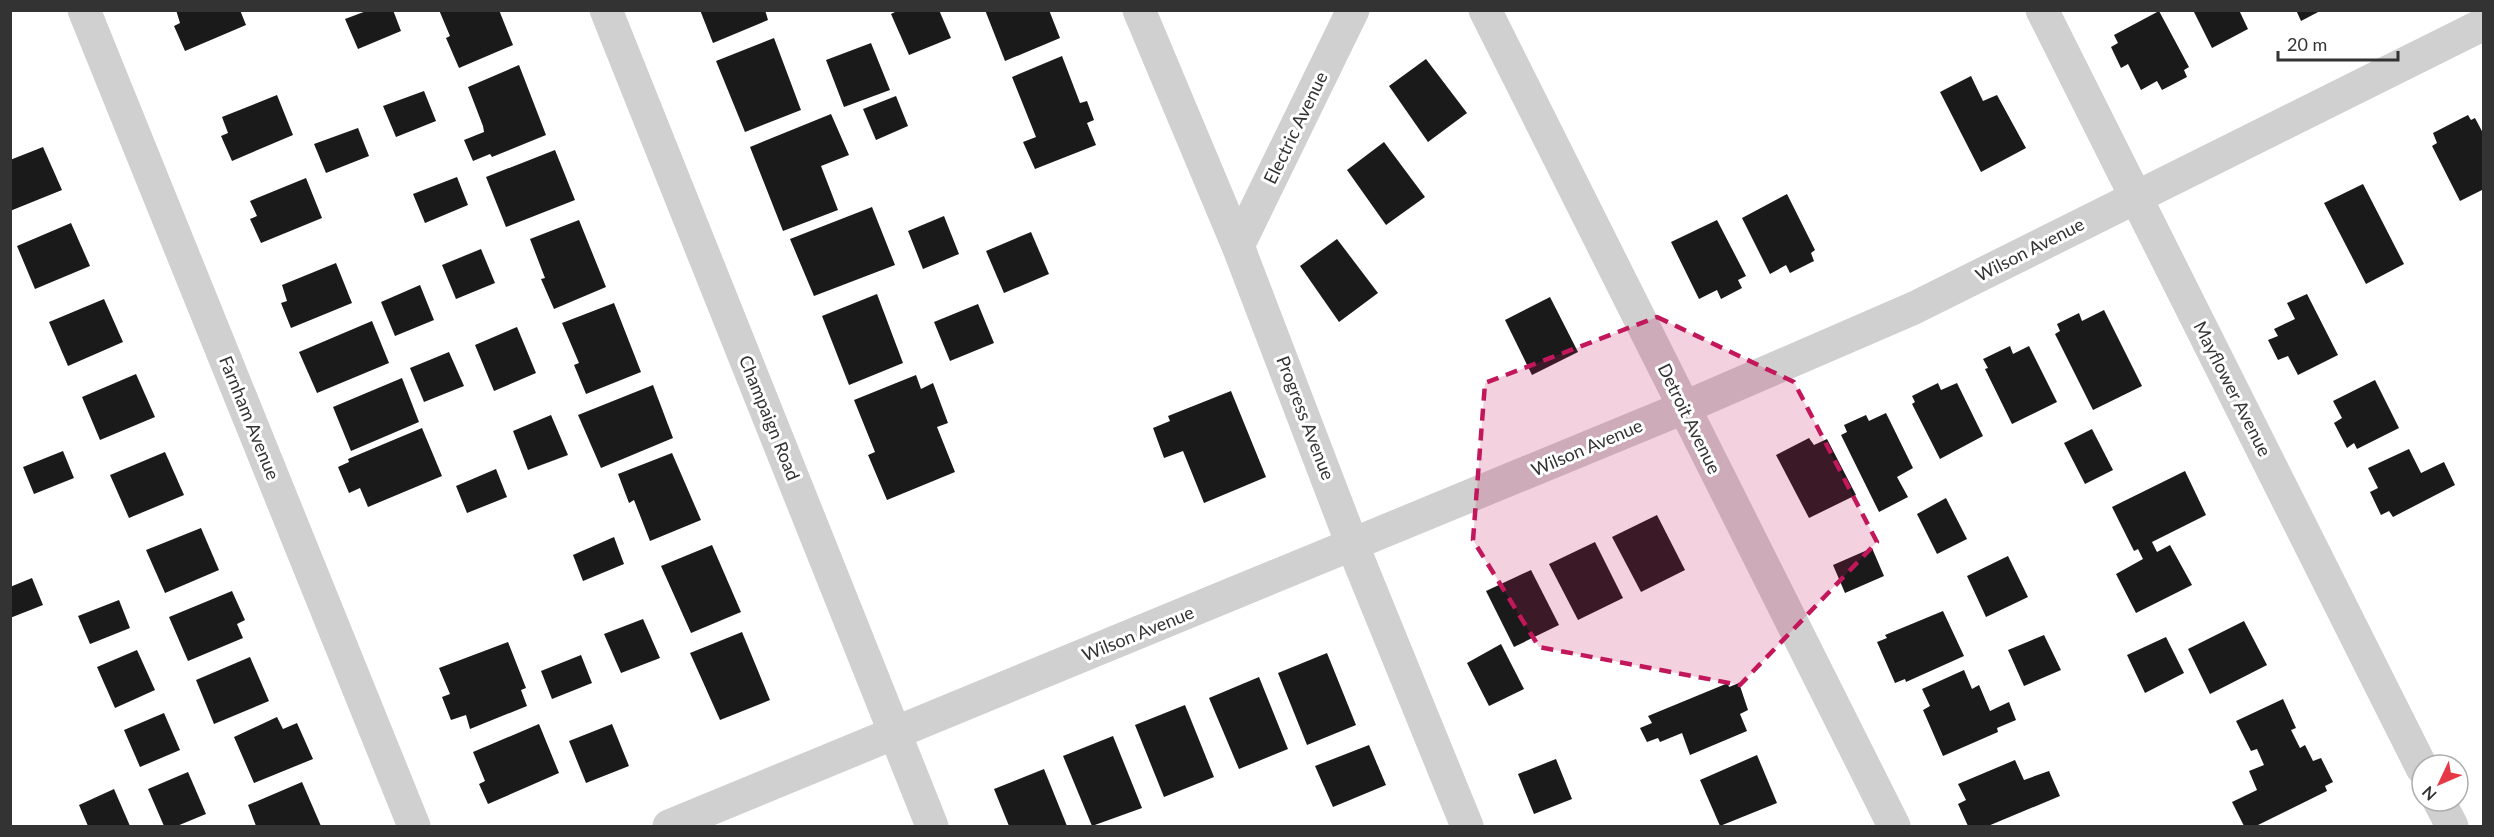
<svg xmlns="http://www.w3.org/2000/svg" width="2494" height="837" font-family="Lato,sans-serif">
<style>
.building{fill:#1a1a1a}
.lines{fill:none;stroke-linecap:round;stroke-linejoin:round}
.minor{stroke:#d0d0d0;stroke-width:33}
.marked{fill:#c2185b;fill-opacity:0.2;stroke:#c2185b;stroke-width:4.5;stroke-dasharray:12 8;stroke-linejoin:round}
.labels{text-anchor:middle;stroke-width:6;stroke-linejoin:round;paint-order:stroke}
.street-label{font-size:18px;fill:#333;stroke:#fff}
</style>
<rect width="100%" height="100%" fill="#fff"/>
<g class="building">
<path d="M176 10H240L246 25 185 51 174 26 180 23Z"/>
<path d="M369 10H393L401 31 358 49 345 19Z"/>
<path d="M439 10H499L513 45 459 68 446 38 450 36Z"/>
<path d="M700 10H765L768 20 713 43Z"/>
<path d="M899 10H939L951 38 909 55 891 14Z"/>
<path d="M985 10H1049L1060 38 1005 61Z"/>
<path d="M2193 10H2239L2248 29 2212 48Z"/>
<path d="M2296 10H2322L2301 21Z"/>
<path d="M2159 11 2189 67 2184 70 2187 77 2162 90 2157 81 2141 90 2128 64 2121 68 2111 47 2118 43 2114 35Z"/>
<path d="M774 38 801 110 745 132 716 61Z"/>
<path d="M871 43 890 90 844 107 826 60Z"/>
<path d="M1062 56 1080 103 1087 101 1094 120 1087 123 1096 145 1035 169 1023 142 1036 137 1012 77Z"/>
<path d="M1426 59 1467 113 1428 142 1389 86Z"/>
<path d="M519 65 546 135 492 157 490 154 473 161 464 140 484 132 483 126 468 87Z"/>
<path d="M1971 76 1983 101 1997 95 2026 148 1981 172 1940 92Z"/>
<path d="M424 91 436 121 396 137 383 106Z"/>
<path d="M277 95 293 135 232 161 221 136 228 133 222 117Z"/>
<path d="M896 96 908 126 876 140 863 109Z"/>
<path d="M831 114 849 155 821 166 838 210 783 231 750 147Z"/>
<path d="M2468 115 2471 120 2475 118 2484 135V189L2460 201 2432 146 2437 143 2433 133Z"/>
<path d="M358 128 369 156 326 173 314 144Z"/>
<path d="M1384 142 1425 197 1386 225 1347 170Z"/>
<path d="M43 147 62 190 10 211V160Z"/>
<path d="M555 150 575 200 506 227 486 177Z"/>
<path d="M457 177 468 205 425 223 413 194Z"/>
<path d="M306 178 322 218 261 243 250 219 257 216 250 201Z"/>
<path d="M2363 184 2404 264 2366 284 2324 203Z"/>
<path d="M1787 194 1815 250 1811 253 1814 261 1790 273 1786 265 1770 274 1742 218Z"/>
<path d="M872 207 895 265 814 296 790 239Z"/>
<path d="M944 216 959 254 923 269 908 231Z"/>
<path d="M579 220 606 287 554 309 541 279 545 278 530 239Z"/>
<path d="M1717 220 1746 276 1738 280 1742 288 1721 299 1717 290 1699 299 1671 242Z"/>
<path d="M71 223 90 266 35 289 17 246Z"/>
<path d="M1031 232 1049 274 1004 293 986 251Z"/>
<path d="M1337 239 1378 293 1339 322 1300 266Z"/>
<path d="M481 249 495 283 456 299 442 265Z"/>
<path d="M336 263 352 303 291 328 281 303 287 301 282 285Z"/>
<path d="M420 285 434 320 395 336 381 302Z"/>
<path d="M877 294 903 363 849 385 822 316Z"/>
<path d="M2307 294 2338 355 2298 375 2288 356 2278 360 2268 340 2278 336 2274 329 2295 319 2287 303Z"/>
<path d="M1550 297 1578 352 1532 375 1505 320Z"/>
<path d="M104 299 123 342 68 366 49 322Z"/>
<path d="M614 303 641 372 586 394 574 365 579 363 562 323Z"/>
<path d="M978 304 994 343 950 361 934 322Z"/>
<path d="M2104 310 2142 386 2093 410 2055 334 2060 331 2057 324 2079 313 2082 321Z"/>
<path d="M372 321 389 363 317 393 299 352Z"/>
<path d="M517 327 536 373 494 391 475 345Z"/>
<path d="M2010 346 2013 354 2029 346 2057 402 2012 424 1985 369 1988 368 1983 359Z"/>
<path d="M449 352 464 386 424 402 410 368Z"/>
<path d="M136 374 155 417 100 440 82 397Z"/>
<path d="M916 375 921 389 933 383 948 423 937 427 955 472 887 500 868 455 875 452 854 400Z"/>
<path d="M402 378 419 422 351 451 333 407Z"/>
<path d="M2375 380 2399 428 2357 449 2354 443 2347 448 2334 423 2342 418 2333 401Z"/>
<path d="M1938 383 1941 390 1957 383 1983 436 1940 459 1912 404 1915 402 1912 396Z"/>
<path d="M653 385 673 438 601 468 578 415Z"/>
<path d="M1231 391 1266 477 1204 503 1183 451 1164 458 1153 428 1170 421 1168 416Z"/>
<path d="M1886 413 1913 468 1897 477 1908 497 1879 512 1841 435 1847 432 1844 425 1866 415 1869 421Z"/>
<path d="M551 415 568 455 528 470 513 431Z"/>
<path d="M422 428 442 476 368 507 360 488 349 493 338 467 349 462 348 459Z"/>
<path d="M2092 429 2113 470 2085 484 2064 443Z"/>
<path d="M1809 438 1814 445 1827 439 1856 495 1809 518 1776 455Z"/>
<path d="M2409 449 2421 473 2444 462 2455 485 2393 517 2389 511 2381 515 2370 492 2378 488 2368 468Z"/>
<path d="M63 451 74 478 34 494 23 467Z"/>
<path d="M165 452 184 495 129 518 110 475Z"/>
<path d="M672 453 701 520 650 541 634 500 629 503 618 474Z"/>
<path d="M496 469 507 497 467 513 456 486Z"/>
<path d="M2185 471 2206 515 2152 542 2157 552 2170 545 2192 585 2136 613 2116 574 2143 559 2138 549 2134 551 2112 507Z"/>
<path d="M1946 498 1967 539 1937 554 1917 514Z"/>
<path d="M1657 515 1685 570 1641 592 1612 537Z"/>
<path d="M201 528 219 570 165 593 146 550Z"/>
<path d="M614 537 624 564 583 581 573 555Z"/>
<path d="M1595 542 1623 598 1578 620 1549 564Z"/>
<path d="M712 545 741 612 691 633 661 566Z"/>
<path d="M1872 548 1884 576 1845 593 1833 565Z"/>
<path d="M2008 556 2028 597 1986 617 1967 576Z"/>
<path d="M1531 570 1559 625 1514 647 1486 591Z"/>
<path d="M32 578 43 605 10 618V587Z"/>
<path d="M232 591 245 620 237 624 243 638 188 661 169 617Z"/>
<path d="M119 600 130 628 90 644 78 616Z"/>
<path d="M1943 611 1964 656 1906 682 1905 679 1895 683 1877 642 1887 638 1885 635Z"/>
<path d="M643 619 660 658 621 673 604 634Z"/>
<path d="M2244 621 2267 665 2210 694 2188 649Z"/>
<path d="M742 632 770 700 720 720 690 653Z"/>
<path d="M2044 635 2061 670 2024 686 2008 650Z"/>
<path d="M2166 637 2184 673 2145 693 2127 655Z"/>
<path d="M508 642 526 688 521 690 527 706 470 729 466 715 451 720 442 697 450 694 439 668Z"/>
<path d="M1501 644 1524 689 1489 706 1467 663Z"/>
<path d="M137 650 155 690 115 708 97 667Z"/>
<path d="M1327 653 1356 725 1307 745 1278 673Z"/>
<path d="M581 655 592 683 552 699 541 671Z"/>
<path d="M250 657 269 701 214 724 196 680Z"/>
<path d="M1964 670 1972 689 1979 685 1990 711 2009 702 2016 720 1997 728 1998 732 1943 756 1923 710 1930 706 1922 689Z"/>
<path d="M1259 677 1288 749 1239 769 1209 698Z"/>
<path d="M1728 683 1729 687 1739 683 1748 710 1740 714 1747 731 1690 755 1682 733 1660 742 1658 738 1647 742 1640 728 1652 723 1648 716Z"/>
<path d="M2283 699 2296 728 2291 730 2300 748 2305 745 2313 761 2321 758 2333 782 2325 786 2327 791 2256 826H2244L2232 802 2257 790 2249 771 2264 765 2257 749 2251 751 2236 721Z"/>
<path d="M1185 705 1214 777 1164 797 1135 725Z"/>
<path d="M164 713 180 750 140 767 124 730Z"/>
<path d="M277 717 283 729 297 723 313 759 254 783 234 737Z"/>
<path d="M539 724 559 773 488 804 479 784 485 781 473 752Z"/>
<path d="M612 724 629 766 586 783 569 741Z"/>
<path d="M1113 736 1142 808 1092 826 1063 756Z"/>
<path d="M1369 745 1386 785 1333 807 1315 766Z"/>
<path d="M1757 755 1777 803 1720 826 1700 780Z"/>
<path d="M1556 759 1572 799 1534 814 1518 774Z"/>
<path d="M2015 760 2024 780 2049 771 2060 796 1988 826H1968L1958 804 1966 800 1958 784Z"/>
<path d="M1044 769 1067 826H1009L994 789Z"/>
<path d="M188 772 206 814 177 826H164L148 789Z"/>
<path d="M302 782 321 826H256L248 805Z"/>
<path d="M114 789 130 826H88L79 805Z"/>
</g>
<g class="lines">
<g class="minor">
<path d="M84 10 414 826"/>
<path d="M606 10 932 826"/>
<path d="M1139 10 1238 246 1352 544 1467 826"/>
<path d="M1485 10 1894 826"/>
<path d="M2042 10 2422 768"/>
<path d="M1238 246 1353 10"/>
<path d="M2439 801 2452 826"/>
<path d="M669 826 1683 408 1914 308 2484 24"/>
</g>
</g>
<path class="marked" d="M1657 317 1794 382 1877 542 1740 685 1539 647 1473 540 1485 383Z"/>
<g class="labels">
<g class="street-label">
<text transform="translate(1296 128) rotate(-64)" y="6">Electric Avenue</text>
<text transform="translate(2030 250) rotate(-27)" y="6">Wilson Avenue</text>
<text transform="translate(2232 389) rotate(63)" y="6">Mayflower Avenue</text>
<text transform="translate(249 418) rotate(68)" y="6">Farnham Avenue</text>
<text transform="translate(769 418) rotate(68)" y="6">Champaign Road</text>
<text transform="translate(1305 418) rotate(69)" y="6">Progress Avenue</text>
<text transform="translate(1689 419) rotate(64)" y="6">Detroit Avenue</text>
<text transform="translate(1587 448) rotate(-23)" y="6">Wilson Avenue</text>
<text transform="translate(1138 634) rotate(-22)" y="6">Wilson Avenue</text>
</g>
</g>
<rect width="2494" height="837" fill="none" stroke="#333333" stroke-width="24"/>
<g transform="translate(2440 783) rotate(226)"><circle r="28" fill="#ffffff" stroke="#adadad" stroke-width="1.5"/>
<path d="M0-4.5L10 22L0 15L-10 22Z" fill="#e63946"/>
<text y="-9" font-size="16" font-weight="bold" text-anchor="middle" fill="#333333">N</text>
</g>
<path d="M2278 51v9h120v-9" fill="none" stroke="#333333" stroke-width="3"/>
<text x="2287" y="51" font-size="18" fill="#333333" stroke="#ffffff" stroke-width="4.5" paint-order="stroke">20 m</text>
</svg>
